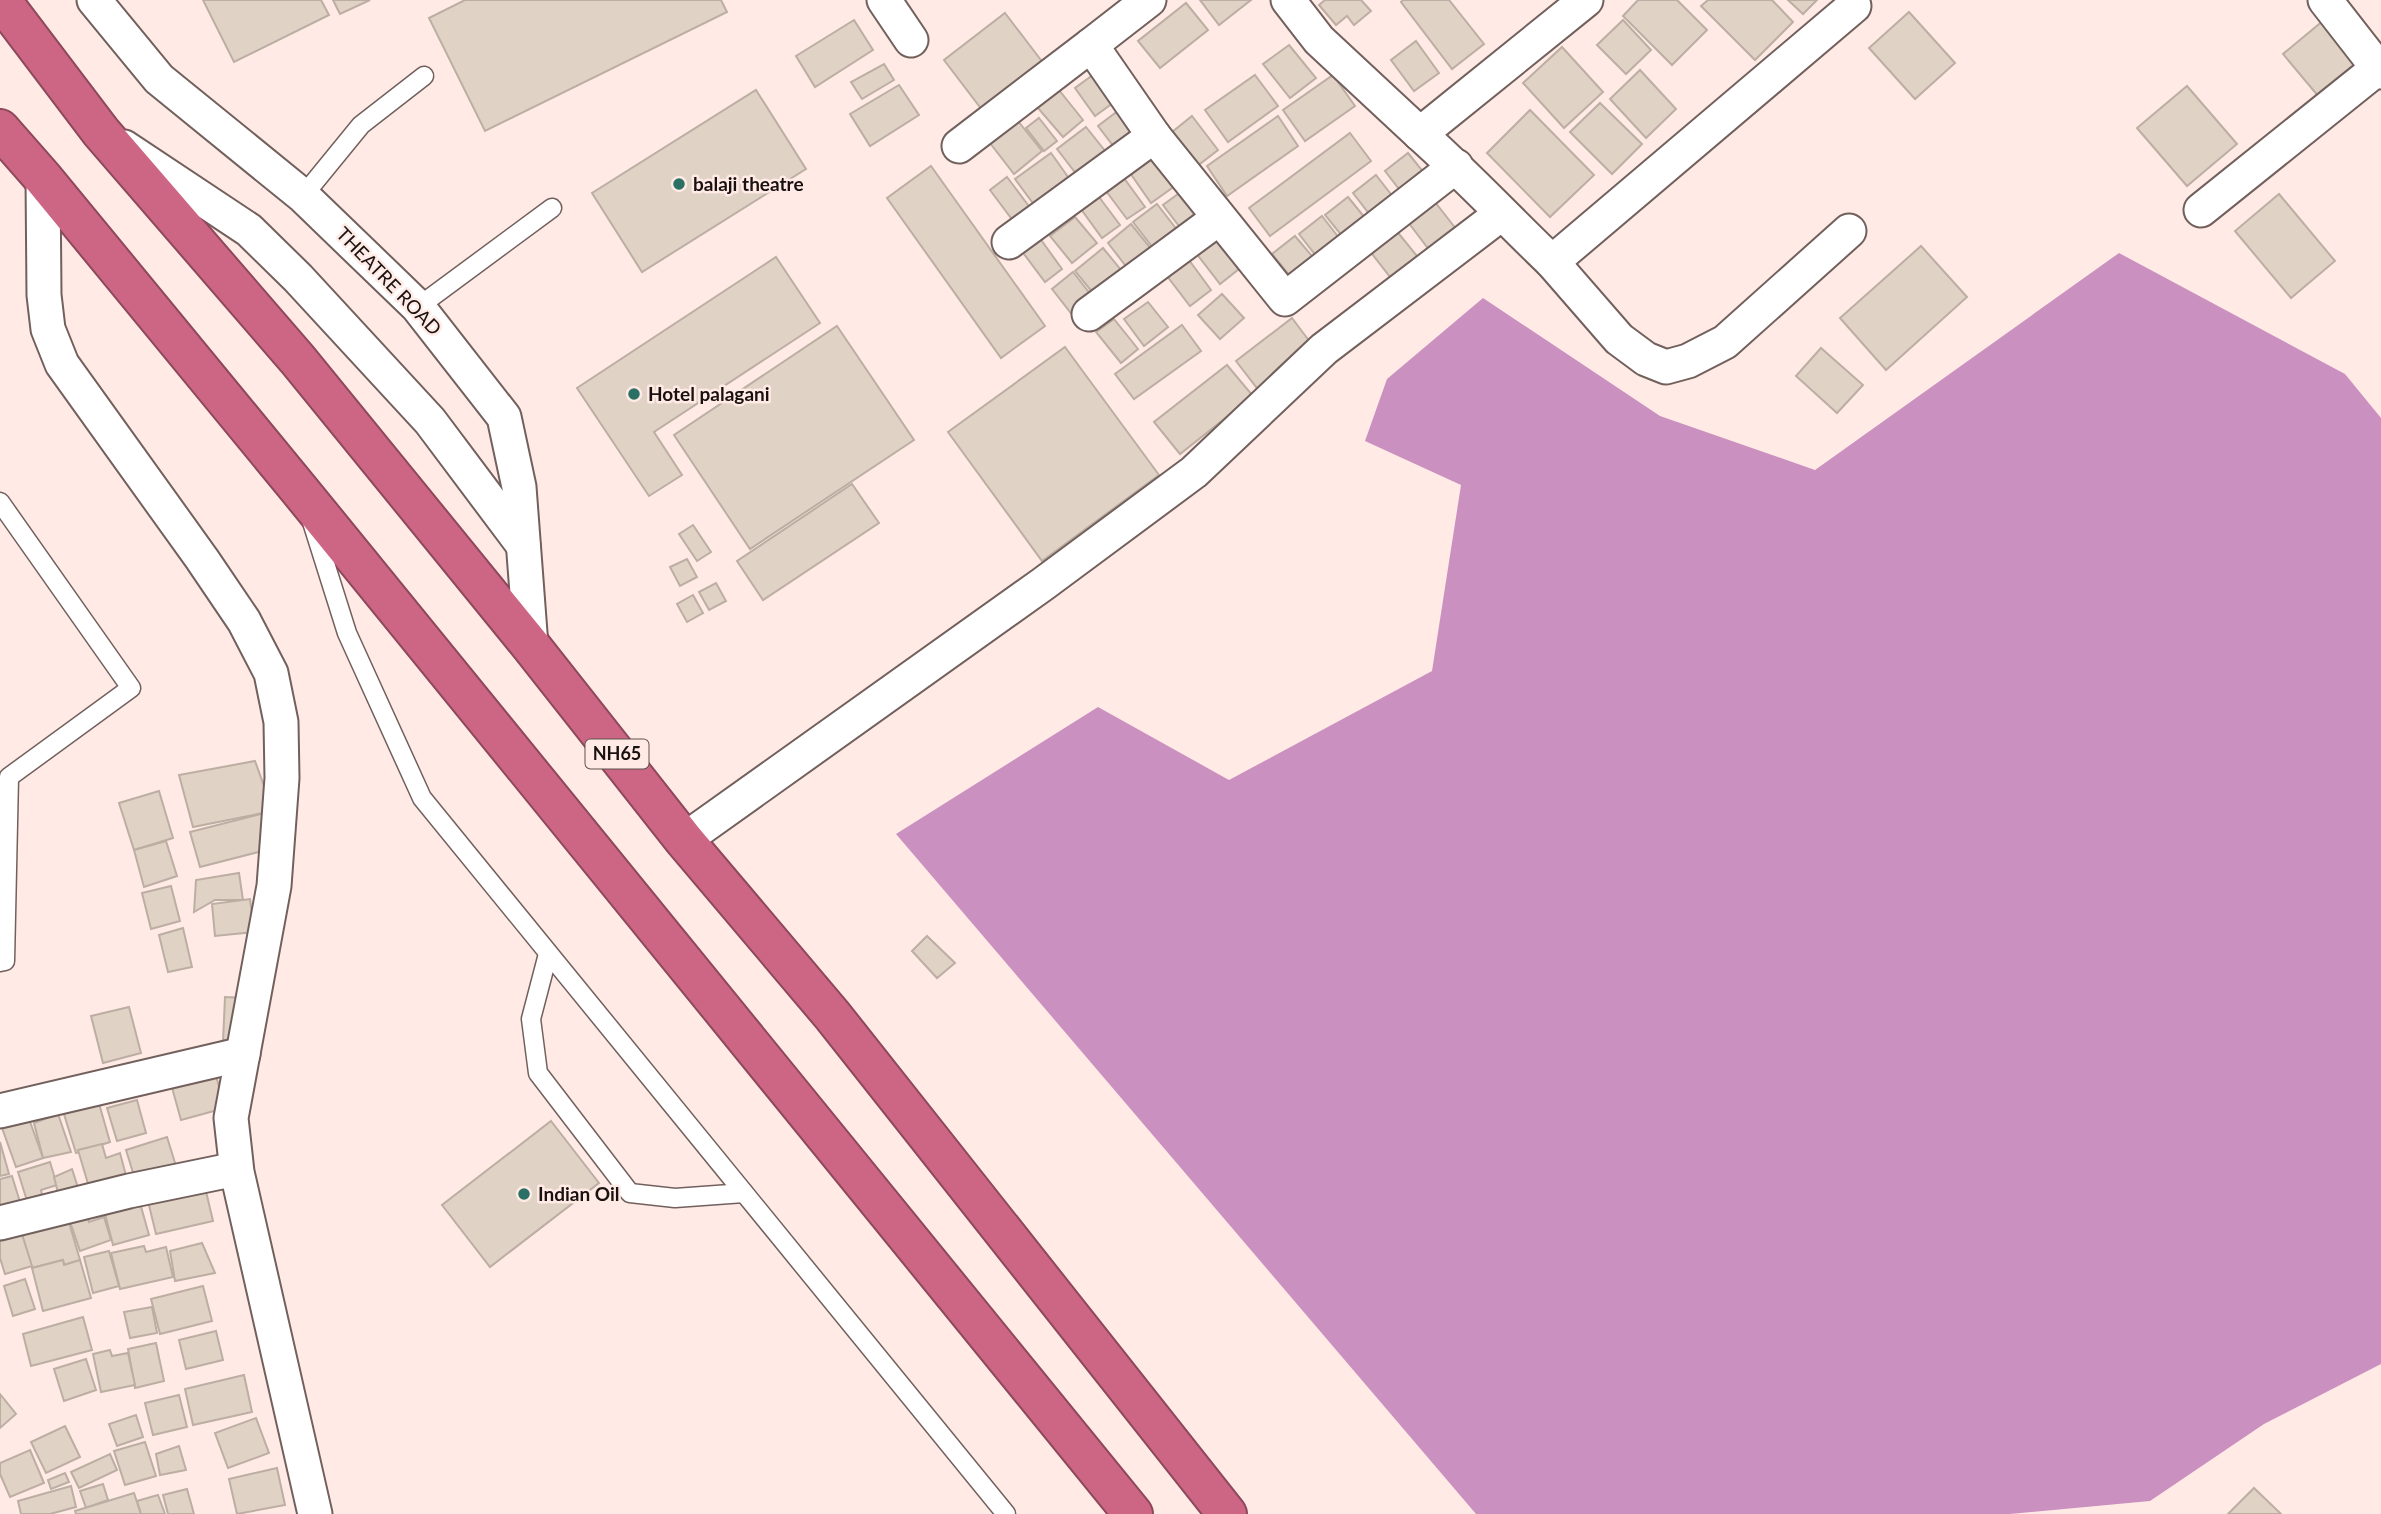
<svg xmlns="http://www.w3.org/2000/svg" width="2381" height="1514" font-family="Lato,sans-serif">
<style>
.water{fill:#ca91c0}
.building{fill:#e0d2c5;stroke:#bcaea2;stroke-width:2}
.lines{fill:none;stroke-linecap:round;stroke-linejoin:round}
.lane-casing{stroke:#72605d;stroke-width:21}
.street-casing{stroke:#72605d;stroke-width:37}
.highway-casing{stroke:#8d485b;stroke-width:42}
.lane{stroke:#fff;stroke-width:18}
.street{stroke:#fff;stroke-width:33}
.highway{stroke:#cc6684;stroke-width:38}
.poi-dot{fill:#2a7065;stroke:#ffeae5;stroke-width:2.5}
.labels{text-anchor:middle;stroke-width:5;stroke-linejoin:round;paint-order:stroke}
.shield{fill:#ffeae5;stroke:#5d524f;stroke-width:2}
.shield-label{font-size:18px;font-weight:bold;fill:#18110f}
.poi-label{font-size:19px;font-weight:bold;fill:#18110f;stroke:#ffeae5;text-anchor:start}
.street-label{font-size:19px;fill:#18110f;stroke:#ffeae5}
</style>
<rect width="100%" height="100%" fill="#ffeae5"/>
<path class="water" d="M2119 253 2345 374 2381 418V1364L2264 1424 2150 1501 2010 1514H1476L896 834 1098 707 1229 780 1432 671 1461 485 1365 441 1387 379 1483 298 1660 416 1815 470Z"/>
<g class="building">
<path d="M203 0H321L329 15 234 62Z"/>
<path d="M333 0H370L340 14Z"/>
<path d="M465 0H721L727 12 485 131 429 18Z"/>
<path d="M1200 0H1251L1219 25Z"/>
<path d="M1325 0H1361L1371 11 1354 25 1347 16 1336 25 1319 5Z"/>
<path d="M1403 0H1449L1484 44 1452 69 1401 2Z"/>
<path d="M1638 0H1677L1707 30 1672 65 1623 16Z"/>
<path d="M1708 0H1772L1793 22 1755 60 1701 6Z"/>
<path d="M1788 0H1817L1803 14Z"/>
<path d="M1186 3 1208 30 1160 68 1138 41Z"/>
<path d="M1909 12 1955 63 1915 99 1869 48Z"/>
<path d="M1005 13 1047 68 986 115 944 60Z"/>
<path d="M854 20 873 50 815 87 796 56Z"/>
<path d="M1623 20 1651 50 1626 74 1597 45Z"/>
<path d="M2324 20 2360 63 2319 97 2283 54Z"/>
<path d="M1416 41 1439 73 1414 91 1391 60Z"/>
<path d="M1289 45 1316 78 1290 98 1263 64Z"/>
<path d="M1562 47 1603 92 1564 128 1523 83Z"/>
<path d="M884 64 894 80 862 99 851 82Z"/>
<path d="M1640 70 1676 109 1646 138 1610 99Z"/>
<path d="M1097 72 1117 100 1095 116 1075 88Z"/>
<path d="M1255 75 1278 106 1228 142 1205 110Z"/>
<path d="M1333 75 1355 106 1305 141 1283 110Z"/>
<path d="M899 85 919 115 870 146 850 114Z"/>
<path d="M2187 86 2237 144 2187 186 2137 128Z"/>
<path d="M756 90 806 169 642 272 592 193Z"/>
<path d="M1059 90 1083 120 1063 137 1037 107Z"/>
<path d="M1600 103 1642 144 1612 174 1570 132Z"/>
<path d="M1123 107 1143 134 1118 152 1098 126Z"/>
<path d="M1530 110 1594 175 1550 217 1487 153Z"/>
<path d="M1192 116 1218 150 1192 170 1166 137Z"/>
<path d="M1278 116 1298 146 1227 196 1207 166Z"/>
<path d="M1039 118 1057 141 1044 151 1026 128Z"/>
<path d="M1018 121 1042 151 1014 174 990 143Z"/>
<path d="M1086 127 1110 157 1081 180 1057 149Z"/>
<path d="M1350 133 1371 161 1270 236 1249 208Z"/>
<path d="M1157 151 1179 183 1151 203 1128 170Z"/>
<path d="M1051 153 1073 184 1038 210 1015 179Z"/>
<path d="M1408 153 1429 179 1406 198 1385 171Z"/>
<path d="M931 166 1045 326 1001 358 887 198Z"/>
<path d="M1121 174 1145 207 1127 219 1103 187Z"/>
<path d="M1376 175 1397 202 1374 220 1353 193Z"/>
<path d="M1007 177 1034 213 1017 226 990 190Z"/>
<path d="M1189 186 1211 215 1185 234 1163 205Z"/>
<path d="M1096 193 1120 225 1102 238 1078 205Z"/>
<path d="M2279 194 2335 261 2291 298 2235 231Z"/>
<path d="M1348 197 1370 224 1347 242 1325 215Z"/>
<path d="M1435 202 1460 234 1433 255 1408 222Z"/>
<path d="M1157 204 1181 235 1157 253 1133 222Z"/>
<path d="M1322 216 1343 243 1320 261 1299 234Z"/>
<path d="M1075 217 1097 243 1072 263 1050 236Z"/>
<path d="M1131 224 1156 255 1132 274 1108 243Z"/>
<path d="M1395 229 1421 261 1394 282 1369 250Z"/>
<path d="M1220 235 1244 265 1220 284 1196 253Z"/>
<path d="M1295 236 1317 262 1294 281 1272 254Z"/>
<path d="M1039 237 1062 269 1045 282 1021 250Z"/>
<path d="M1921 246 1967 297 1886 370 1840 318Z"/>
<path d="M1103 248 1126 276 1098 299 1075 271Z"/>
<path d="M776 257 820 323 654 432 682 475 649 496 577 388Z"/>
<path d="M1189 260 1211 290 1190 306 1167 276Z"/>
<path d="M1073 272 1095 300 1074 317 1052 289Z"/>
<path d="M1222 294 1244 318 1220 339 1198 315Z"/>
<path d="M1148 302 1168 327 1144 346 1124 319Z"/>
<path d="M1292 318 1316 350 1260 392 1236 361Z"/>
<path d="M1114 319 1138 349 1121 363 1096 332Z"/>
<path d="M1182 325 1201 351 1134 399 1115 374Z"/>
<path d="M837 326 914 440 750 549 674 435Z"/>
<path d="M1065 347 1159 475 1042 561 948 432Z"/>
<path d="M1821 348 1863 385 1837 413 1796 376Z"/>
<path d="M1227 365 1253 396 1180 454 1154 422Z"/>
<path d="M852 484 879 523 763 600 737 561Z"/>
<path d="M693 525 711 552 697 561 679 534Z"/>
<path d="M687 559 697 577 680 586 670 567Z"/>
<path d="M716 583 726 601 709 610 699 592Z"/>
<path d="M693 595 703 613 687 622 677 604Z"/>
<path d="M255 761 273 811 193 827 179 775Z"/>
<path d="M159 791 173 838 134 850 119 803Z"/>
<path d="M273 811 270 849 200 867 190 832Z"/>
<path d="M166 841 177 876 144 887 134 850Z"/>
<path d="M239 873 243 900H215L194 912 196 880Z"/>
<path d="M171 886 180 921 151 929 142 893Z"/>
<path d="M250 899 254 932 215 936 212 904Z"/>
<path d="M183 928 192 967 168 972 159 935Z"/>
<path d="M927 936 955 963 937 978 912 951Z"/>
<path d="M225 997 245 998 243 1043 223 1042Z"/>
<path d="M129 1007 141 1053 103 1063 91 1016Z"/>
<path d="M215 1072 225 1108 181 1120 171 1084Z"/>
<path d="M98 1100 110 1142 76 1153 63 1111Z"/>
<path d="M137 1100 146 1133 117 1141 107 1108Z"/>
<path d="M58 1114 71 1152 43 1158 34 1123Z"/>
<path d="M28 1116 43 1158 16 1167 1 1125Z"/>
<path d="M551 1121 599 1183 490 1267 442 1205Z"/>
<path d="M167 1137 176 1166 135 1179 126 1150Z"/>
<path d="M0 1142 9 1174 0 1176Z"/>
<path d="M102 1144 106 1158 120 1153 128 1183 91 1194 78 1150Z"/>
<path d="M50 1162 57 1185 41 1190 43 1200 28 1204 18 1172Z"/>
<path d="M72 1169 80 1194 60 1201 54 1177Z"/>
<path d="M12 1176 20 1202 0 1208V1179Z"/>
<path d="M204 1183 213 1221 156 1234 147 1197Z"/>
<path d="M140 1203 149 1235 113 1245 105 1214Z"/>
<path d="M66 1212 80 1260 64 1265 63 1260 32 1268 19 1225Z"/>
<path d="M87 1213 89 1222 104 1217 111 1240 80 1251 69 1219Z"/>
<path d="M20 1228 32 1266 5 1274 0 1258V1234Z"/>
<path d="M202 1243 215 1273 175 1281 170 1251Z"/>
<path d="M144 1246 146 1252 166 1247 173 1277 120 1289 111 1253Z"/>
<path d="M109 1251 119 1286 93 1293 84 1257Z"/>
<path d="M63 1260 64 1265 80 1260 91 1298 43 1311 32 1268Z"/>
<path d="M25 1279 35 1309 13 1316 4 1286Z"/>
<path d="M203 1286 212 1321 160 1334 151 1299Z"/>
<path d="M152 1307 157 1333 130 1338 124 1312Z"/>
<path d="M83 1317 92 1350 31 1366 23 1334Z"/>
<path d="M216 1331 223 1360 186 1369 179 1340Z"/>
<path d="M156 1343 164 1381 135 1388 128 1349Z"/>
<path d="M110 1350 112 1356 128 1353 135 1385 101 1392 93 1354Z"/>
<path d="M86 1359 96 1390 64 1401 54 1369Z"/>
<path d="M244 1375 252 1412 193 1425 185 1389Z"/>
<path d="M0 1394 16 1414 0 1428Z"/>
<path d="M179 1395 187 1427 153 1435 145 1403Z"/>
<path d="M136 1415 143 1437 117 1446 109 1424Z"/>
<path d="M256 1418 269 1453 228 1468 215 1433Z"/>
<path d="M65 1426 80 1457 46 1473 31 1442Z"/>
<path d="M145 1442 156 1476 125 1485 114 1451Z"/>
<path d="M179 1446 186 1470 160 1475 156 1454Z"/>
<path d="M30 1450 44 1483 10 1497 0 1474V1463Z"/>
<path d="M110 1454 117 1470 79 1488 71 1472Z"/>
<path d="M277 1468 285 1505 237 1514 229 1479Z"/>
<path d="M65 1473 69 1482 51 1489 48 1480Z"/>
<path d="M103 1484 108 1500 86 1508 80 1491Z"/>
<path d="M71 1486 76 1507 50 1514H21L18 1501Z"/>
<path d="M2254 1488 2281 1514H2228Z"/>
<path d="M187 1489 194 1514H168L163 1495Z"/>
<path d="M134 1493 141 1514H76L75 1511Z"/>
<path d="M158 1495 165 1514H141L137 1501Z"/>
</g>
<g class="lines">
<g class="lane-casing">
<g id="lane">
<path d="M303 196 361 125 424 76"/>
<path d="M418 307 552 208"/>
<path d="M0 502 131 688 9 777 5 961 0 962"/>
<path d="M312 522 347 633 422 798 1006 1514"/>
<path d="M548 954 531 1019 538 1073 630 1193 675 1198 744 1193"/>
</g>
</g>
<g class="street-casing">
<g id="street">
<path d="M94 0 159 79 303 196 418 307 504 417 519 487 531 646"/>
<path d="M884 0 911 40"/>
<path d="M1149 0 1091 45 1154 136 1285 299 1456 166"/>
<path d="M1288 0 1319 40 1420 134 1586 0"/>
<path d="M2325 0 2381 72"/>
<path d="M1420 134C1466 175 1508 220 1552 262L1854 6"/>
<path d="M959 146 1091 45"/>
<path d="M124 147 249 230 298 278 430 421 523 545"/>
<path d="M43 178 44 295 48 329 62 364 202 559 244 621 271 673 281 722 282 778 274 886 231 1118 237 1172 315 1514"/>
<path d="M2201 210 2378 68"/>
<path d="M1009 242 1154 136"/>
<path d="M1552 262 1619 339 1646 359 1666 367 1688 361 1725 342 1849 231"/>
<path d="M1089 314 1219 218"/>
<path d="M684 840 1043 584 1194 472 1324 349 1501 214"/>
<path d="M0 1111 243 1054"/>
<path d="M0 1223 129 1191 236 1169"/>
</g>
</g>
<g class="highway-casing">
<g id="highway">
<path d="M1 0 101 132 298 360 531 646 684 840 832 1015 1227 1514"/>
<path d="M0 129 43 178 302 493 1133 1514"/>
</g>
</g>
<use href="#lane" class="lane"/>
<use href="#street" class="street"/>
<use href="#highway" class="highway"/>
</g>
<g class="poi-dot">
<circle cx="679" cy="184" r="7"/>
<circle cx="634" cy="394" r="7"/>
<circle cx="524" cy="1194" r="7"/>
</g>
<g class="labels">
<rect class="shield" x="585.5" y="739.5" width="63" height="29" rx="5"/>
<g class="shield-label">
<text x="617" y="760">NH65</text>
</g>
<g class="poi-label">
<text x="693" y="191">balaji theatre</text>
<text x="648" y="401">Hotel palagani</text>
<text x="538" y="1201">Indian Oil</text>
</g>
<g class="street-label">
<text transform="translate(389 281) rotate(46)" y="7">THEATRE ROAD</text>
</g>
</g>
</svg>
